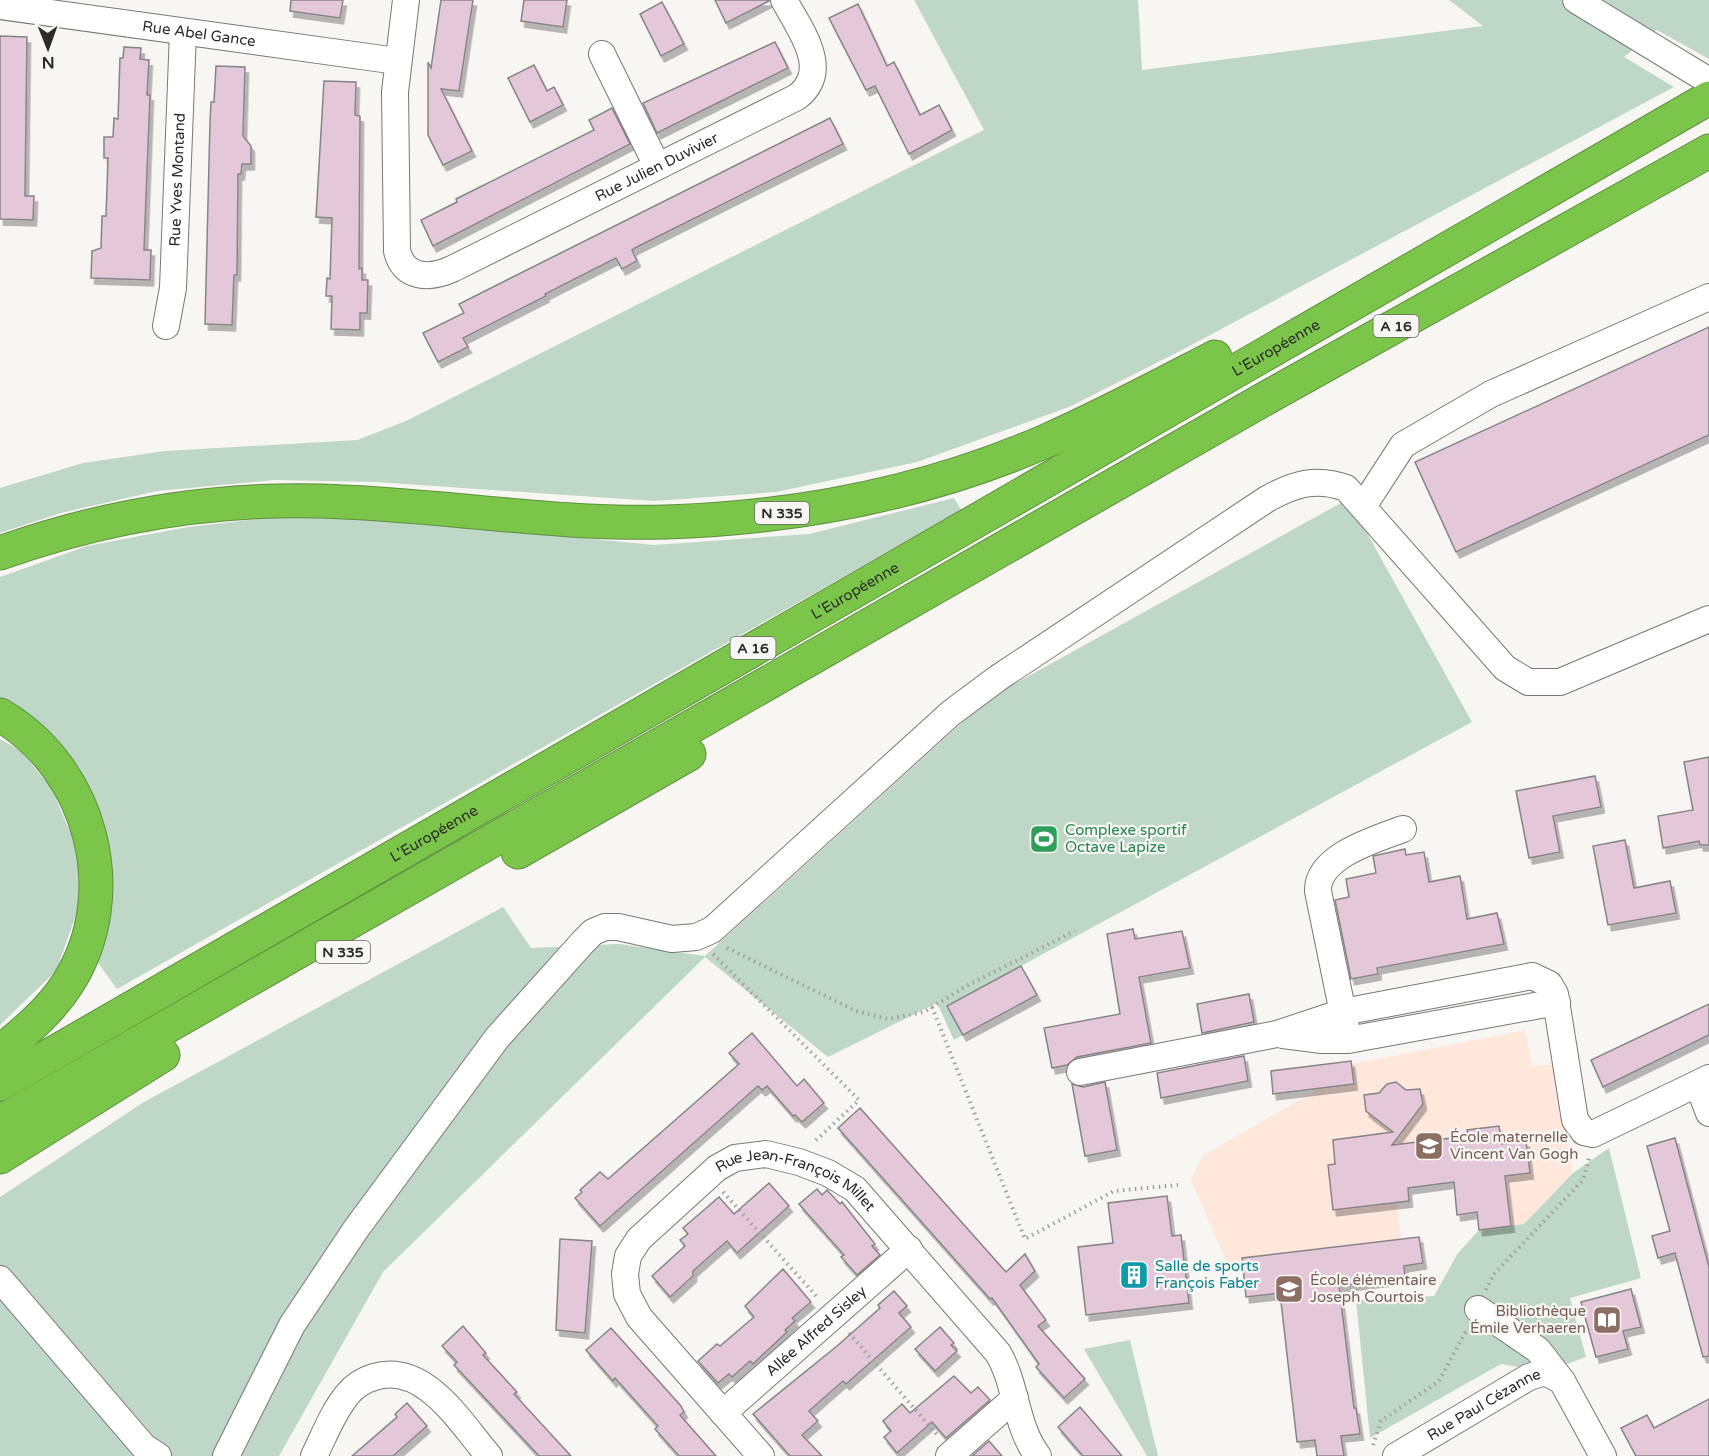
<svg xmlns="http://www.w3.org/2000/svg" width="1709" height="1456" font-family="'Varela Round',sans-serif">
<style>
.education{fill:#ffe7dc}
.green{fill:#bfd7c7}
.building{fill:#e4c7d8;stroke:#878486;stroke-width:1.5;filter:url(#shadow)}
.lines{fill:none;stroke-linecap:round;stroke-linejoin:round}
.minor-casing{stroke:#797876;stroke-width:28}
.highway-casing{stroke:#5f8f3f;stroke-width:35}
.path{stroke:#a09f9d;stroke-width:4;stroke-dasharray:1.5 4.5;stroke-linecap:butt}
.minor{stroke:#fff;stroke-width:26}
.highway{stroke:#7bc54b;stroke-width:33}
.labels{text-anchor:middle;stroke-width:4.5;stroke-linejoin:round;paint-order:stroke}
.shield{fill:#f7f6f3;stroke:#696866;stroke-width:1.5}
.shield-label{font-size:14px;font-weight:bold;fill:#2c2b2a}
.street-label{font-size:15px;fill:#2c2b2a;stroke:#f7f6f3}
.leisure-label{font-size:15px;fill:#27864d;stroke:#f7f6f3;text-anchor:start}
.education-label{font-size:15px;fill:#785e54;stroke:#f7f6f3;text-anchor:start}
.culture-label{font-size:15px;fill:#0d838f;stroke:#f7f6f3;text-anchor:start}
</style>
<defs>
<filter id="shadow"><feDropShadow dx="3.5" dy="6" stdDeviation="0" flood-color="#0004"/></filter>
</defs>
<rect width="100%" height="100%" fill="#f7f6f3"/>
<path class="education" d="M1525 1030 1532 1066 1557 1064 1573 1173 1524 1224 1479 1230 1477 1212 1457 1214 1454 1182 1408 1188 1409 1201 1397 1203 1401 1239 1420 1237 1423 1239 1424 1245 1420 1246 1423 1263 1404 1266 1405 1278 1333 1287 1348 1409 1356 1408 1360 1434 1342 1436 1344 1455 1317 1456 1315 1440 1302 1403H1292L1283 1323 1292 1322 1288 1292 1246 1297 1243 1266 1229 1267 1191 1181 1202 1156 1320 1088 1354 1084 1351 1064Z"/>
<g class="green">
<path d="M914 0H1138L1142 70 1483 26 1449 0H1709V59L1657 30 1624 57 1674 87 1182 350 1069 407 917 462 776 492 654 501 376 482 274 480 157 491 61 513 0 533V488L83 463 165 451 357 440 406 421 984 130Z"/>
<path d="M954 498 961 510 117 989 94 957 106 859 0 702V577L87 546 188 527 285 516H363L654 545 809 534Z"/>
<path d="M1348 499 1472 722 1021 966 1037 995 954 1040 937 1003 828 1057 705 957 383 1272 279 1456H0V1197L144 1102 503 907 531 948 619 944 705 956 989 698Z"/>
<path d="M0 739 21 751 51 788 78 850 81 901 56 971 0 1025Z"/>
<path d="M1609 1148 1641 1278 1570 1298 1586 1357 1545 1372 1501 1364 1370 1438 1356 1300 1434 1296 1458 1253 1479 1230 1524 1224 1573 1173Z"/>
<path d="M1130 1340 1158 1456H1147L1084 1349Z"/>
</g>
<g class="building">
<path d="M291 0H343L340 18 290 11Z"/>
<path d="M441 0H473L459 91 441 89 472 151 443 165 428 135V62L431 68Z"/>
<path d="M524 0H567L563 27 521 21Z"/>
<path d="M715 0H769V1L726 23Z"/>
<path d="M662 2 684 44 661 56 640 14Z"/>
<path d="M858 4 887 66 894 62 920 115 939 105 952 130 909 154 875 86 866 90 829 18Z"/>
<path d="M0 36 27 37 25 196H34L33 220 0 219Z"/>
<path d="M775 42 788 68 657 133 643 103Z"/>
<path d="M124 47 141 48 140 59 149 60 147 95H150L144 250H151L150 280 91 278 92 251 101 248 102 216H106L108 158H104V137H113L114 118 118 119 120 58H123Z"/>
<path d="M534 65 547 91 554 87 563 105 530 122 508 78Z"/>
<path d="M216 66 245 67 243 136 251 146V164H242L241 174H238L237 275H234L232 325 205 324 210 122 211 102H214Z"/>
<path d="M324 81 356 82 355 115 360 116 359 269 362 268V280H368L367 313H360V330L331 329 332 296H326L327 278 330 279 332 218 316 217Z"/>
<path d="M612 108 630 144 433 246 421 220 457 202 456 199 594 130 589 120Z"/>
<path d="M830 118 843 144 635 248 632 250 637 261 622 269 616 258 545 294 546 296 463 338 468 347 438 362 423 333 464 313 459 304Z"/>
<path d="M1709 327V435L1456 552 1415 462Z"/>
<path d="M1709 757V845H1700L1699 841 1663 848 1658 816 1693 810 1684 762Z"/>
<path d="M1595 776 1601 807 1553 816 1560 852 1529 858 1516 791Z"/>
<path d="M1625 840 1634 888 1670 881 1676 913 1608 925 1593 846Z"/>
<path d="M1405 849 1406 855 1424 852 1429 882 1460 876 1467 919 1497 913 1504 944 1377 968 1378 974 1351 979 1335 900 1349 897 1346 879 1376 873 1373 856Z"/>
<path d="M1133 929 1135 939 1182 931 1190 968 1139 977 1151 1043 1077 1057 1067 1065 1052 1068 1044 1028 1120 1014 1107 934Z"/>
<path d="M1021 966 1037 995 963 1035 947 1006Z"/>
<path d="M1249 994 1254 1022 1202 1033 1197 1004Z"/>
<path d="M1709 1004V1035L1603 1087 1591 1060Z"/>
<path d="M752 1033 797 1086 804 1079 824 1103 802 1122 795 1115 793 1116 767 1086 762 1090 758 1086 600 1226 575 1198 582 1192 580 1190 600 1172 608 1179 739 1064 729 1053Z"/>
<path d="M1244 1056 1248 1081 1161 1098 1157 1073Z"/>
<path d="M1351 1061 1354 1084 1273 1094 1271 1071Z"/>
<path d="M1105 1082 1117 1150 1085 1156 1072 1084 1083 1087Z"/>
<path d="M1396 1082 1406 1090 1420 1089 1423 1104 1392 1145 1468 1136 1467 1130 1499 1126 1502 1144 1526 1141 1530 1173 1505 1176 1511 1226 1479 1230 1477 1212 1457 1215 1454 1182 1408 1188 1409 1201 1333 1210 1328 1165 1335 1164 1333 1140 1393 1132 1366 1111 1364 1095 1379 1093 1387 1084Z"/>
<path d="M860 1108 1006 1272 1025 1254 1035 1271 1020 1285 1046 1320 1038 1326 1085 1379 1064 1398 1036 1367 1039 1364 992 1298 990 1299 838 1128Z"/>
<path d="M1675 1138 1709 1267V1356L1703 1357 1675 1253 1658 1258 1652 1236 1670 1231 1647 1146Z"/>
<path d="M769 1183 789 1206 737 1253 727 1241 693 1271V1276L670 1297 652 1276 685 1246 680 1240 688 1234 683 1228 719 1197 734 1214Z"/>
<path d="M817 1189 822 1195 827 1190 840 1204 842 1202 875 1244 872 1246 880 1255 857 1275 841 1257 844 1255 799 1204Z"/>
<path d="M1167 1196 1172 1236 1181 1235 1189 1303 1086 1315 1078 1247 1113 1243 1108 1203Z"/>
<path d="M1419 1237 1423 1263 1404 1266 1405 1278 1339 1286 1354 1408H1356L1360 1434 1341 1436 1344 1456H1317L1315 1440 1297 1442 1280 1293 1246 1297 1242 1258Z"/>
<path d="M560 1239 592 1241 585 1333 556 1330Z"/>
<path d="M783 1269 811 1302 792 1318 795 1321 785 1330 787 1332 753 1364 750 1361 732 1377 729 1374 718 1383 698 1361 717 1344 720 1346 754 1317 745 1306Z"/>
<path d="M1631 1289 1641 1327 1623 1331 1628 1349 1596 1357 1581 1302Z"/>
<path d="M894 1291 907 1306 899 1313 911 1327 846 1384 843 1381 809 1411 818 1421 802 1435 822 1456H790L753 1414 837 1346 880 1308 878 1305Z"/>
<path d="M463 1326 486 1353 483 1355 517 1392 514 1394 571 1456H539L454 1365 457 1362 442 1346Z"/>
<path d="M940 1327 954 1343 951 1345 957 1351 935 1371 915 1349Z"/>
<path d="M611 1328 681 1406 684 1412 680 1415 716 1456H679L655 1429 658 1426 615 1378 613 1381 586 1350Z"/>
<path d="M954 1376 971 1393 978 1387 990 1400 946 1438 932 1422 897 1453 884 1437 891 1431 883 1421 902 1404 910 1413Z"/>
<path d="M1709 1399V1456H1636L1621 1428 1647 1415 1654 1428Z"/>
<path d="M407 1403 427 1426 393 1456H352L397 1417 395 1414Z"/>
<path d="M1080 1407 1122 1456H1083L1058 1427Z"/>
<path d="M989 1441 1002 1456H972Z"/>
</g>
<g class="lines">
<g class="minor-casing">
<g id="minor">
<path id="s1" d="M406 0 395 92 397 251C404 279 430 279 452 269L797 97C832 70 800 30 784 0"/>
<path d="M1576 0 1709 81"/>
<path id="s2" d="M0 6 397 61"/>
<path d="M602 54 657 166"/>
<path id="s3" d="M166 326 173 288 183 32"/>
<path d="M1364 505 1403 445 1491 394 1709 297"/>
<path d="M1346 1028 1318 891C1317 856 1376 839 1403 829"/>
<path d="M1283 1035 1322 1040H1348L1557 1002"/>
<path d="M1080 1072 1277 1034 1343 1012 1532 976 1549 984 1555 994 1575 1120 1584 1132 1593 1134 1709 1078"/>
<path d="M1698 1084 1709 1113"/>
<path d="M0 1279 144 1447 158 1456"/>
<path d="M1478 1309 1538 1350 1562 1381"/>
<path id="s4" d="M723 1413 909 1249"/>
<path d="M226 1456 292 1325 356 1229 497 1038 583 942 593 932 605 927H618L672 939 696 937 712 930 951 713 998 678 1267 499C1294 484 1316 477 1346 488L1505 668 1528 682H1560L1709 619"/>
<path d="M314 1456C324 1436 333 1412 347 1395 354 1386 364 1380 374 1377 425 1361 461 1424 489 1456"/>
<path id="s5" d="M761 1456 639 1317 627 1294 625 1274 628 1256 639 1239 717 1168 735 1158 766 1154 799 1162 828 1173 855 1189 998 1353C1017 1385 1015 1426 1038 1456"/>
<path d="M949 1456 1015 1398"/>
<path id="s6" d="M1396 1456 1529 1377 1545 1372 1562 1381 1603 1456"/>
</g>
</g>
<g class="highway-casing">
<g id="highway">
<path d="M0 553C104 516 211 498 321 501 436 504 551 525 666 522 796 518 926 493 1046 441 1103 416 1159 386 1215 357"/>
<path d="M0 715C91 768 125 893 68 983 51 1010 25 1032 0 1052"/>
<path d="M518 852 689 754"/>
<path id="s7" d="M0 1084 1709 98"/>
<path d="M0 1122 1275 393 1709 151"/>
<path d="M0 1157 163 1055"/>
</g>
</g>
<g class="path">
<path d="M727 948 856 1011 888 1019 924 1012 968 985 1075 931"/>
<path d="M713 954 859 1100 814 1142"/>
<path d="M932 1007 1025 1239 1114 1191 1178 1185"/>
<path d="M723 1192 818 1298"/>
<path d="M1486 1290 1493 1275 1583 1180 1590 1155"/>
<path d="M849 1333 938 1436"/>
<path d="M1373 1445 1381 1421 1439 1381 1467 1329"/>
</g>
<use href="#minor" class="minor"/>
<use href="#highway" class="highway"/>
</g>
<defs>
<g id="stadium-square" transform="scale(1.5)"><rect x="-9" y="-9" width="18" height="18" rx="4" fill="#2e9e5b" stroke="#f7f6f3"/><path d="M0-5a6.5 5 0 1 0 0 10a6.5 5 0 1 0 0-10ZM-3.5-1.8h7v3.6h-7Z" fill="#fff"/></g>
<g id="school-square" transform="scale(1.5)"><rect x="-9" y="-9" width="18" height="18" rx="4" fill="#8d6e63" stroke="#f7f6f3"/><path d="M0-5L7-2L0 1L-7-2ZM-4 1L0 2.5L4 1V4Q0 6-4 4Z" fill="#fff"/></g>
<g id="building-square" transform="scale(1.5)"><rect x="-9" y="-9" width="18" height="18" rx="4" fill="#0f9aa8" stroke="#f7f6f3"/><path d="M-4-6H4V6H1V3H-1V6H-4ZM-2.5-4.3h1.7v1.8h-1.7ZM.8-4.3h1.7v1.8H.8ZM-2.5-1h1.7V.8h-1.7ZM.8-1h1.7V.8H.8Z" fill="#fff"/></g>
<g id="library-square" transform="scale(1.5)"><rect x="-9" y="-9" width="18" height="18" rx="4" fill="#8d6e63" stroke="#f7f6f3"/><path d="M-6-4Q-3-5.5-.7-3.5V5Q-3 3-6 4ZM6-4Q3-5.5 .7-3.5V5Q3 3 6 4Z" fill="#fff"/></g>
</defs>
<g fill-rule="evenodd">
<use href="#stadium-square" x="1044" y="839"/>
<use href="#school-square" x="1429" y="1146"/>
<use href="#building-square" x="1134" y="1275"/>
<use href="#school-square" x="1289" y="1289"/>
<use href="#library-square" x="1607" y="1320"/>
</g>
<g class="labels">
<g class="shield">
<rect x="1373.5" y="315" width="45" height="22" rx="4.5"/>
<rect x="755" y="502" width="54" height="22" rx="4.5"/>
<rect x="730.5" y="637" width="45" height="22" rx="4.5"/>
<rect x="316" y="941" width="54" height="22" rx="4.5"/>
</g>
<g class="shield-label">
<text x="1396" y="331">A 16</text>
<text x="782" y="518">N 335</text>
<text x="753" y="653">A 16</text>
<text x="343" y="957">N 335</text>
</g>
<g class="street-label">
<text dy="5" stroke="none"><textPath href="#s2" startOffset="201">Rue Abel Gance</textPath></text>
<text dy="5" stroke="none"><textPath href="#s1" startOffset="548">Rue Julien Duvivier</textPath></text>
<text dy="5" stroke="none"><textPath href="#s3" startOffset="147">Rue Yves Montand</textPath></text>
<text dy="5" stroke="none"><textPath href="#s7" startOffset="1473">L'Européenne</textPath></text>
<text dy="5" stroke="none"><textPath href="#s7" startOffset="987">L'Européenne</textPath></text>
<text dy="5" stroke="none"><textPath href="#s7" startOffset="501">L'Européenne</textPath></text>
<text dy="5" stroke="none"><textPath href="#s5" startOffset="462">Rue Jean-François Millet</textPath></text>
<text dy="5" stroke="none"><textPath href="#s4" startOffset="124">Allée Alfred Sisley</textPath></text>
<text dy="5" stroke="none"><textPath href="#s6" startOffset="102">Rue Paul Cézanne</textPath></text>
</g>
<g class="leisure-label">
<text x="1065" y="835">Complexe sportif<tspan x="1065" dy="17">Octave Lapize</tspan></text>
</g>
<g class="education-label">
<text x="1450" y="1142">École maternelle<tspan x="1450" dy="17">Vincent Van Gogh</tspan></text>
<text x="1310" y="1285">École élémentaire<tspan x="1310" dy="17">Joseph Courtois</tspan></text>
<text x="1586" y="1316" text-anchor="end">Bibliothèque<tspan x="1586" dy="17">Émile Verhaeren</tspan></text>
</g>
<g class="culture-label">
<text x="1155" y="1271">Salle de sports<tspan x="1155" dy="17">François Faber</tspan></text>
</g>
</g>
<g transform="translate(48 48) rotate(179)" stroke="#f7f6f3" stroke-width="4.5" paint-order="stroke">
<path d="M0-4.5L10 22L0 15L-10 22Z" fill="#2c2b2a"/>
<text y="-9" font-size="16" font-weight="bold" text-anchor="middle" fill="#2c2b2a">N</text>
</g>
</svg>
